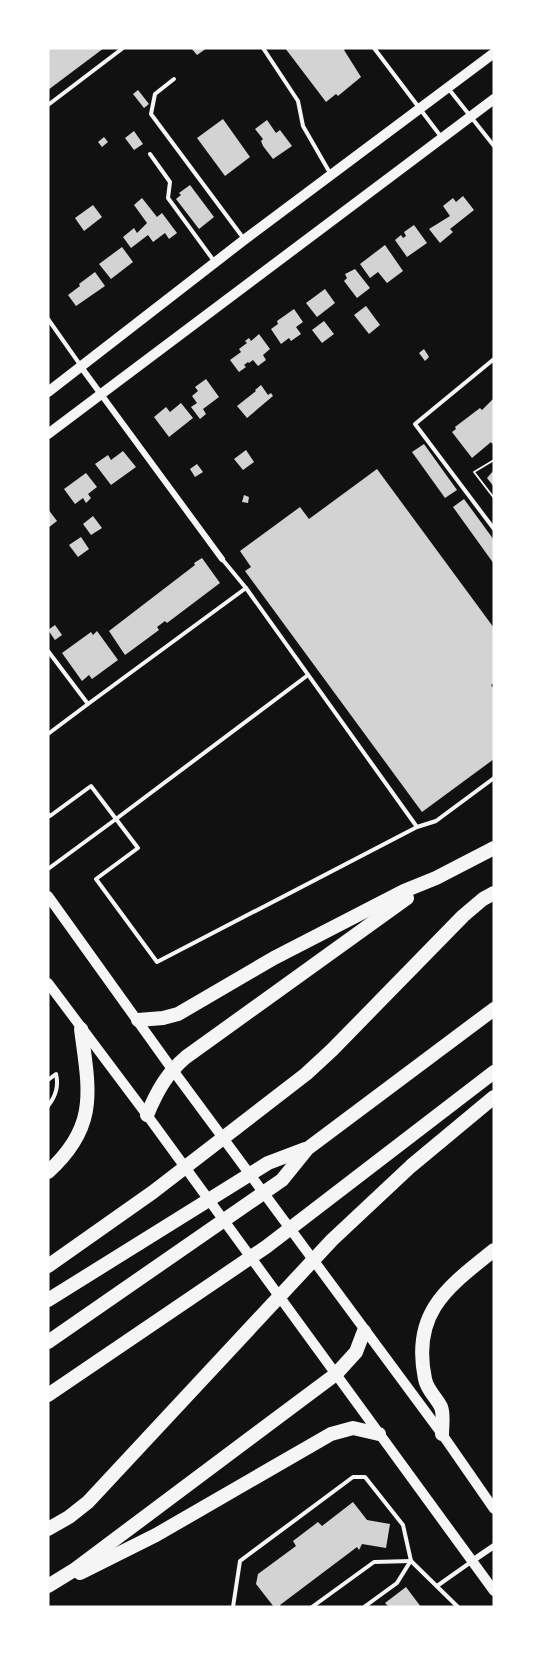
<svg xmlns="http://www.w3.org/2000/svg" width="542" height="1655" font-family="'Open Sans',sans-serif">
<style>
.building{fill:#d3d3d3}
.lines{fill:none;stroke-linecap:round;stroke-linejoin:round}
.path{stroke:#f5f5f5;stroke-width:2}
.service{stroke:#f5f5f5;stroke-width:4}
.minor{stroke:#f5f5f5;stroke-width:6}
.secondary{stroke:#f5f5f5;stroke-width:10}
.primary{stroke:#f5f5f5;stroke-width:10}
.motorway{stroke:#f5f5f5;stroke-width:14}
</style>
<rect width="100%" height="100%" fill="#111"/>
<g class="building">
<path d="M48 48H104L48 90Z"/>
<path d="M191 48H207L197 55Z"/>
<path d="M285 48H347L344 50 361 77 338 96 336 94 326 102Z"/>
<path d="M138 90 149 104 144 108 133 94Z"/>
<path d="M223 119 250 157 225 176 197 138Z"/>
<path d="M267 120 276 133 280 130 292 146 273 159 263 146 261 141 263 139 255 129Z"/>
<path d="M134 131 143 144 134 150 125 138Z"/>
<path d="M104 137 108 142 102 147 98 142Z"/>
<path d="M190 185 214 217 199 229 176 199 181 195 179 193Z"/>
<path d="M463 196 474 210 450 229 453 232 440 243 429 229 450 216 443 206 453 198 456 202Z"/>
<path d="M142 198 157 217 162 213 177 233 169 239 165 233 153 242 148 235 131 248 123 237 134 228 137 233 147 223 134 205Z"/>
<path d="M93 205 102 217 84 231 75 218Z"/>
<path d="M414 225 427 243 407 257 395 240 401 235 403 238 406 236 404 232Z"/>
<path d="M385 245 403 271 387 283 378 272 370 278 360 264Z"/>
<path d="M122 247 133 262 111 279 99 264Z"/>
<path d="M355 269 370 288 357 298 344 281 347 278 345 274Z"/>
<path d="M95 272 105 286 76 306 68 295 80 286 79 284Z"/>
<path d="M325 289 335 303 317 317 306 303Z"/>
<path d="M366 306 380 325 369 334 354 315Z"/>
<path d="M294 309 303 322 296 327 301 334 291 341 289 338 281 344 271 329 278 324 277 321Z"/>
<path d="M324 321 334 334 322 343 312 330Z"/>
<path d="M259 334 270 349 263 355 266 360 258 366 253 360 249 363 248 362 244 365 246 367 239 372 230 360 241 352 239 349 247 343 245 341 249 338 251 341Z"/>
<path d="M424 349 429 357 425 361 419 353Z"/>
<path d="M206 379 219 397 203 409 206 414 200 419 191 407 197 403 192 396 198 391 195 387Z"/>
<path d="M261 385 268 395 271 393 273 396 247 418 237 406 256 391 255 390Z"/>
<path d="M494 398V442L492 444 491 442 472 458 452 432 456 429 455 427 480 408 482 410Z"/>
<path d="M181 403 193 418 169 437 154 417 166 407 170 412Z"/>
<path d="M424 444 457 490 445 498 412 452Z"/>
<path d="M246 450 254 462 243 470 234 459Z"/>
<path d="M123 451 136 467 111 485 95 464 108 455 111 460Z"/>
<path d="M197 464 203 472 195 477 190 469Z"/>
<path d="M377 469 494 628V683L491 685 494 689V759L422 812 245 571 251 567 240 551 300 507 309 519Z"/>
<path d="M494 470V487L487 478Z"/>
<path d="M86 473 97 487 88 494 91 498 86 503 83 498 75 504 64 489Z"/>
<path d="M244 495 249 497 248 503 242 502Z"/>
<path d="M464 499 494 540V564L453 507Z"/>
<path d="M48 509 57 521 48 528Z"/>
<path d="M93 516 102 528 91 535 83 524Z"/>
<path d="M81 537 89 549 78 557 69 545Z"/>
<path d="M202 558 220 583 167 623 165 621 157 627 159 630 125 655 109 631 195 565 194 563Z"/>
<path d="M55 625 62 635 55 640 48 630Z"/>
<path d="M97 631 118 660 92 679 89 675 82 681 62 653 91 632 93 635Z"/>
<path d="M353 1502 367 1520 390 1524 386 1548 362 1544 359 1550 357 1547 280 1605 281 1607H274L256 1584 258 1574 296 1546 293 1541 318 1522 322 1526Z"/>
<path d="M406 1587 421 1607H389L385 1603Z"/>
</g>
<g class="lines">
<path class="path" d="M494 460 474 472 494 498"/>
<g class="service">
<path d="M263 48 298 101 303 126 330 173"/>
<path d="M374 48 442 138"/>
<path d="M174 79 155 94 151 114 244 239"/>
<path d="M448 88 494 146"/>
<path d="M48 105 123 48"/>
<path d="M150 154 170 182 168 198 214 261"/>
<path d="M48 319 81 366"/>
<path d="M494 359 415 424 494 529"/>
<path d="M222 559 246 588"/>
<path d="M48 651 88 704 246 588 417 827 157 962 96 879 138 848 116 819 48 869"/>
<path d="M48 734 88 704"/>
<path d="M48 814 50 816 91 786 116 819 308 675"/>
<path d="M417 827 436 821 494 778"/>
<path d="M48 1080 56 1074C59 1086 56 1096 48 1106"/>
<path d="M437 1586 471 1562"/>
<path d="M233 1607 240 1561 353 1477H365L403 1525 411 1561 458 1607"/>
<path d="M312 1607 374 1562 411 1561"/>
<path d="M364 1607 397 1583 410 1562"/>
</g>
<g class="minor">
<path d="M81 367 222 559"/>
<path d="M472 1561 494 1546"/>
</g>
<g class="secondary">
<path d="M48 392 244 240 494 53"/>
<path d="M48 434 494 99"/>
</g>
<g class="primary">
<path d="M48 896 172 1069 442 1434 494 1509"/>
<path d="M48 983 147 1115 494 1591"/>
</g>
<g class="motorway">
<path d="M138 1020 163 1018 178 1014 274 958 404 891 436 878 494 848"/>
<path d="M147 1115C157 1091 167 1073 186 1057L407 898"/>
<path d="M48 1172C99 1126 89 1090 81 1029"/>
<path d="M48 1266 153 1192 306 1074 332 1050 463 916 483 899 494 893"/>
<path d="M48 1300 268 1163 305 1149"/>
<path d="M48 1342 282 1180 307 1149 494 1009"/>
<path d="M48 1395 266 1247 494 1072"/>
<path d="M442 1434C442 1426 444 1414 441 1407 436 1397 427 1390 425 1379 411 1312 448 1287 494 1250"/>
<path d="M48 1529 69 1517 88 1502 332 1240 411 1166 494 1097"/>
<path d="M80 1573 156 1535 331 1434 353 1428 379 1434"/>
<path d="M48 1586 74 1570 336 1374 356 1352 364 1331"/>
</g>
</g>
<rect width="542" height="1655" fill="none" stroke="#ffffff" stroke-width="99"/>
</svg>
